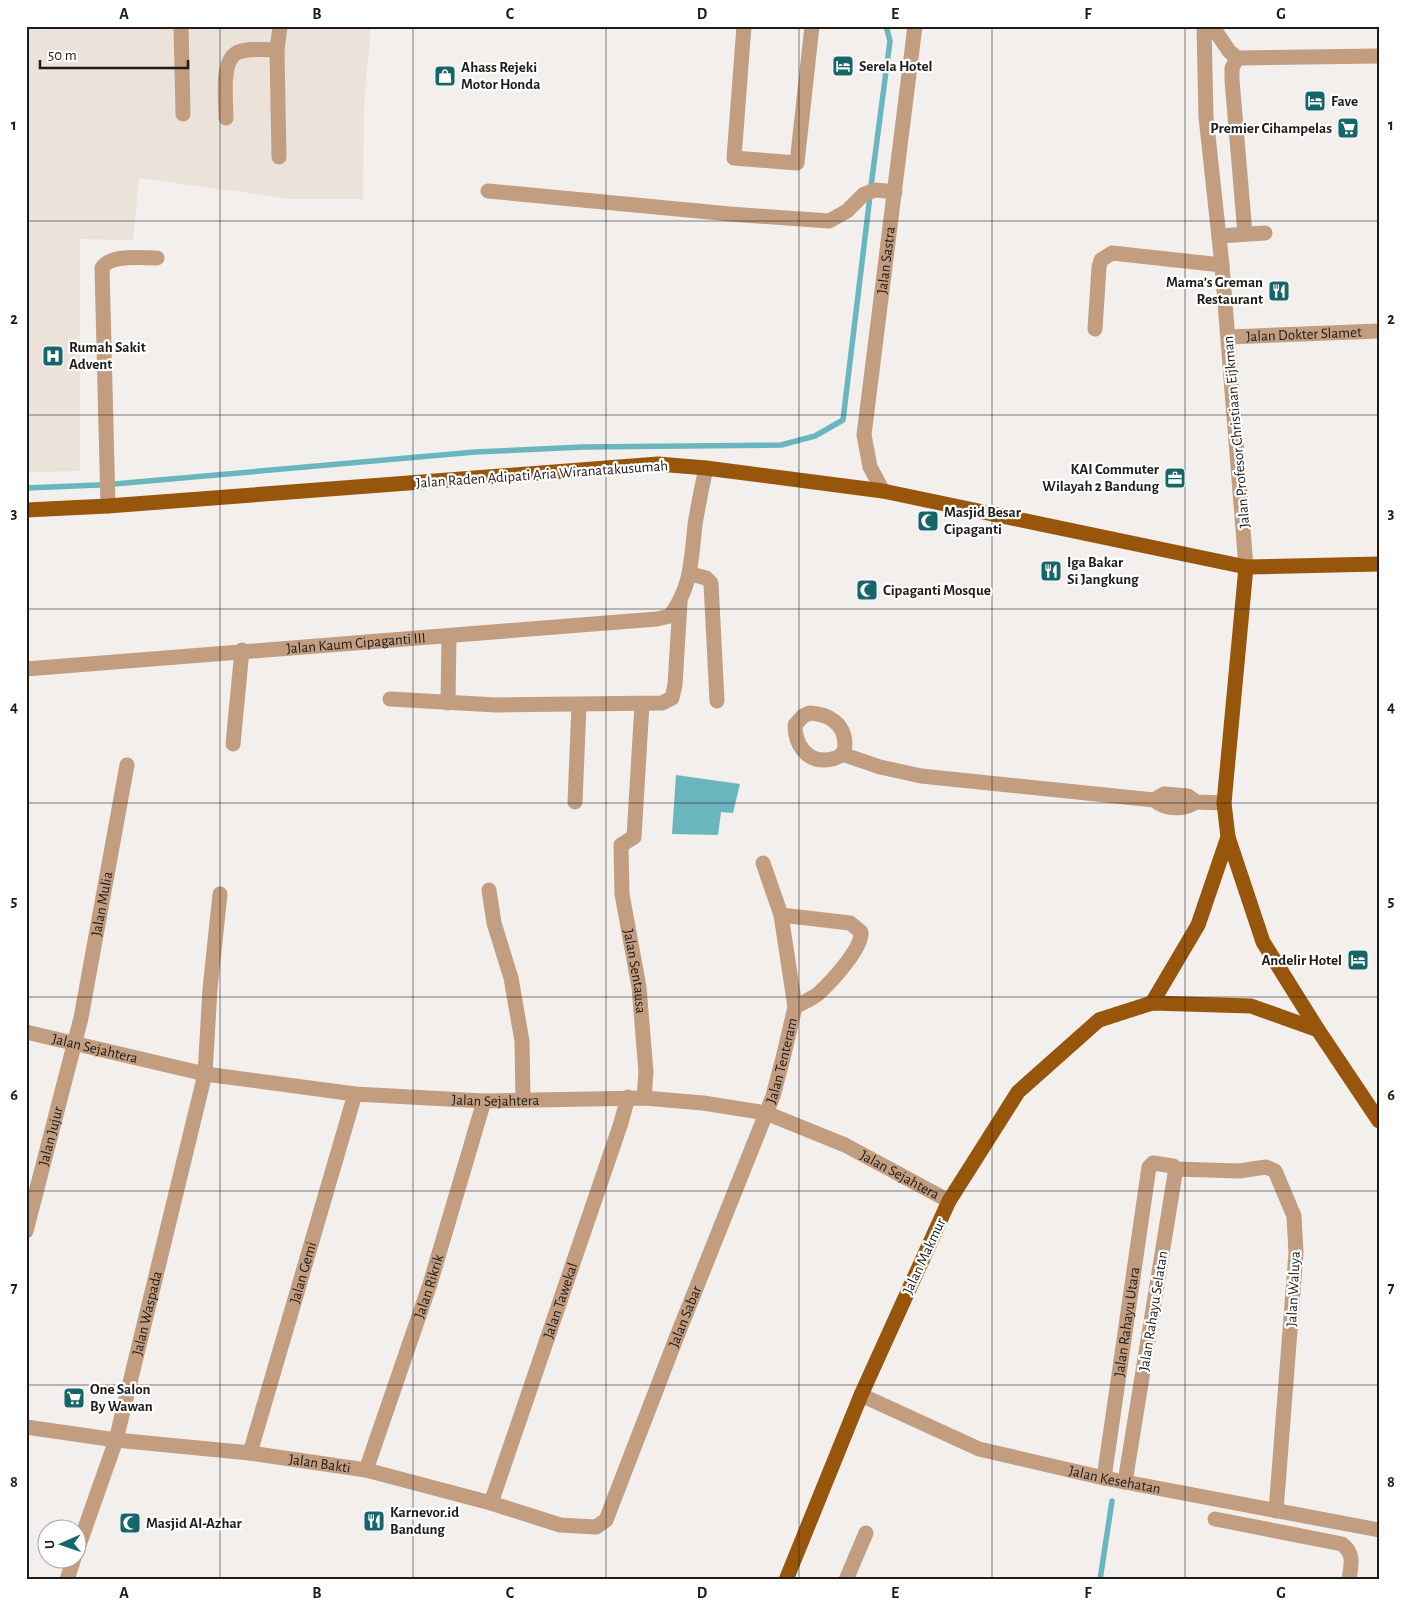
<svg xmlns="http://www.w3.org/2000/svg" width="1405" height="1606" font-family="'Alegreya Sans',sans-serif">
<style>
.built{fill:#ebe2da}
.water{fill:#6ab6bf}
.lines{fill:none;stroke-linecap:round;stroke-linejoin:round}
.stream{stroke:#6ab6bf;stroke-width:5.5}
.minor{stroke:#c39d7f;stroke-width:15}
.major{stroke:#97560c;stroke-width:15}
.grid{fill:none;stroke:#1d1c1b;stroke-width:1;stroke-opacity:0.55}
.labels{text-anchor:middle;stroke-width:4.5;stroke-linejoin:round;paint-order:stroke}
.poi-label{font-size:15px;font-weight:bold;fill:#1d1c1b;stroke:#fff;text-anchor:start}
.street-label{font-size:15px;fill:#1d1c1b;stroke:#fff}
.neatline{fill:none;stroke:#1d1c1b;stroke-width:2}
.grid-label{font-size:16px;text-anchor:middle;font-weight:bold;fill:#1d1c1b}
</style>
<rect width="100%" height="100%" fill="#f2efed"/>
<path class="built" d="M26 26H371L364 104 363 199H292L139 178 133 240 80 239V471L26 472Z"/>
<path class="water" d="M676 775 740 784 733 813 721 812 718 835 672 834Z"/>
<g class="lines">
<g class="stream">
<path d="M871 186 890 41 886 26"/>
<path d="M114 484 475 452 583 447 781 445 815 436 843 420 870 196"/>
<path d="M26 488 99 485"/>
<path d="M1100 1580 1112 1501"/>
</g>
<g class="minor">
<path d="M181 26 183 114"/>
<path d="M744 26 734 158 797 163 812 26"/>
<path d="M1204 26 1206 117 1222 265 1246 567"/>
<path d="M1212 26 1229 51 1237 58 1379 56"/>
<path d="M1237 58 1232 68V80L1245 234"/>
<path d="M226 118C226 102 221 64 235 54 245 47 266 50 277 50"/>
<path d="M279 157 277 50 280 26"/>
<path d="M488 191 730 214 829 221 847 211 864 194 876 190 895 192"/>
<path d="M1219 236 1265 233"/>
<path d="M1095 329 1099 267 1101 260 1112 253 1222 265"/>
<path id="s1" d="M1229 337 1379 331"/>
<path id="s2" d="M883 491 870 467 864 435 915 26"/>
<path d="M108 506 102 268C110 254 142 258 157 258"/>
<path d="M691 574 706 578 711 583 717 701"/>
<path id="s3" d="M26 669 657 619 670 616C692 586 691 560 695 525 698 506 702 486 706 468"/>
<path d="M390 699 496 705 662 703 672 698 675 685 680 603"/>
<path d="M448 703 449 636"/>
<path id="s4" d="M642 705 634 837 621 845 622 894 639 987 646 1072 644 1098"/>
<path d="M810 713C828 714 844 723 845 743 845 746 845 751 842 754 838 758 830 760 824 760 805 760 795 743 795 725L803 716Z"/>
<path d="M233 744 242 650"/>
<path d="M842 754 880 767 921 776 1154 800C1166 810 1183 810 1196 802"/>
<path d="M1154 800 1164 794 1188 796 1196 802 1224 803"/>
<path d="M575 802 579 705"/>
<path d="M489 890 494 923 511 978 522 1041 523 1099"/>
<path d="M781 915 850 923 861 932C863 948 830 983 819 993 812 999 802 1003 795 1007"/>
<path id="s5" d="M26 1032 205 1074 355 1094 484 1101 644 1098 703 1103 766 1113 845 1145 949 1201"/>
<path d="M1175 1169 1239 1171 1266 1167 1275 1171 1294 1216 1296 1253 1276 1511"/>
<path id="s6" d="M26 1231 81 1018 127 765"/>
<path id="s7" d="M861 1395 979 1449 1104 1478 1379 1530"/>
<path id="s8" d="M26 1427 116 1440 250 1453 366 1470 491 1503 560 1525 596 1527 606 1520 677 1336 773 1096 784 1054 795 1007 781 915 763 863"/>
<path id="s9" d="M250 1453 355 1094"/>
<path id="s10" d="M366 1470 430 1284 484 1101"/>
<path id="s11" d="M1104 1478 1149 1167 1153 1163 1173 1166 1175 1174 1125 1482"/>
<path id="s12" d="M491 1503 621 1123 628 1097"/>
<path d="M1215 1519 1342 1544C1355 1554 1351 1565 1349 1580"/>
<path id="s13" d="M78 1548 116 1440 205 1074 210 989 220 894"/>
<path d="M67 1580 74 1558"/>
<path d="M846 1580 866 1533"/>
</g>
<g class="major">
<path d="M26 510 108 506 658 464 706 468 883 491 1246 567 1379 564"/>
<path d="M1246 567 1224 803 1228 837 1263 942 1318 1030 1379 1121"/>
<path d="M1152 1003 1198 925 1228 837"/>
<path d="M786 1580 861 1395 949 1201 1018 1092 1099 1020 1152 1003 1251 1006 1318 1030"/>
</g>
</g>
<path class="grid" d="M220 26V1580M413 26V1580M606 26V1580M799 26V1580M992 26V1580M1185 26V1580M26 221H1379M26 415H1379M26 609H1379M26 803H1379M26 997H1379M26 1191H1379M26 1385H1379"/>
<defs>
<g id="hotel-square" transform="scale(1.125)"><rect x="-9" y="-9" width="18" height="18" rx="4" fill="#166569" stroke="#fff"/><path d="M-6-4.5h1.5V1H6V5H4.5V3h-9V5H-6ZM-4 0a1.8 1.8 0 1 1 3.6 0ZM.5 0V-2.5h3Q6-2.5 6 0Z" fill="#fff"/></g>
<g id="shop-square" transform="scale(1.125)"><rect x="-9" y="-9" width="18" height="18" rx="4" fill="#166569" stroke="#fff"/><path d="M-5-2.5h2.3a2.7 3.5 0 0 1 5.4 0H5L5.5 6h-11ZM-1.5-2.5h3a1.5 2.3 0 0 0-3 0Z" fill="#fff"/></g>
<g id="supermarket-square" transform="scale(1.125)"><rect x="-9" y="-9" width="18" height="18" rx="4" fill="#166569" stroke="#fff"/><path d="M-6-5.5h2.5l.6 2H6L4.5 2H-2.5L-4.4-4H-6ZM-1.5 3.2a1.3 1.3 0 1 0 .1 0ZM3 3.2a1.3 1.3 0 1 0 .1 0Z" fill="#fff"/></g>
<g id="restaurant-square" transform="scale(1.125)"><rect x="-9" y="-9" width="18" height="18" rx="4" fill="#166569" stroke="#fff"/><path d="M-5-6h1v4h1v-4h1v4h1v-4h1v5L-1.5 .5V6h-2V.5L-5-1ZM5-6V6H3V1.5H1.5Q1.5-4 5-6Z" fill="#fff"/></g>
<g id="hospital-square" transform="scale(1.125)"><rect x="-9" y="-9" width="18" height="18" rx="4" fill="#166569" stroke="#fff"/><path d="M-5-5h3v3.5h4V-5h3V5h-3V1.5h-4V5h-3Z" fill="#fff"/></g>
<g id="office-square" transform="scale(1.125)"><rect x="-9" y="-9" width="18" height="18" rx="4" fill="#166569" stroke="#fff"/><path d="M-6-3h4V-5.5h4V-3h4V5H-6ZM-1-4.5V-3h2v-1.5ZM-6 0V1H6V0Z" fill="#fff"/></g>
<g id="mosque-square" transform="scale(1.125)"><rect x="-9" y="-9" width="18" height="18" rx="4" fill="#166569" stroke="#fff"/><path d="M3.5-4.9A6 6 0 1 0 3.5 4.9A5 5 0 1 1 3.5-4.9Z" fill="#fff"/></g>
</defs>
<g fill-rule="evenodd">
<use href="#hotel-square" x="843" y="66"/>
<use href="#shop-square" x="445" y="76"/>
<use href="#hotel-square" x="1315" y="101"/>
<use href="#supermarket-square" x="1348" y="128"/>
<use href="#restaurant-square" x="1279" y="291"/>
<use href="#hospital-square" x="53" y="356"/>
<use href="#office-square" x="1175" y="478"/>
<use href="#mosque-square" x="928" y="521"/>
<use href="#restaurant-square" x="1051" y="571"/>
<use href="#mosque-square" x="867" y="590"/>
<use href="#hotel-square" x="1358" y="960"/>
<use href="#supermarket-square" x="74" y="1398"/>
<use href="#restaurant-square" x="374" y="1521"/>
<use href="#mosque-square" x="130" y="1523"/>
</g>
<g class="labels">
<g class="poi-label">
<text x="859" y="71">Serela Hotel</text>
<text x="461" y="72">Ahass Rejeki<tspan x="461" dy="17">Motor Honda</tspan></text>
<text x="1331" y="106">Fave</text>
<text x="1332" y="133" text-anchor="end">Premier Cihampelas</text>
<text x="1263" y="287" text-anchor="end">Mama’s Greman<tspan x="1263" dy="17">Restaurant</tspan></text>
<text x="69" y="352">Rumah Sakit<tspan x="69" dy="17">Advent</tspan></text>
<text x="1159" y="474" text-anchor="end">KAI Commuter<tspan x="1159" dy="17">Wilayah 2 Bandung</tspan></text>
<text x="944" y="517">Masjid Besar<tspan x="944" dy="17">Cipaganti</tspan></text>
<text x="1067" y="567">Iga Bakar<tspan x="1067" dy="17">Si Jangkung</tspan></text>
<text x="883" y="595">Cipaganti Mosque</text>
<text x="1342" y="965" text-anchor="end">Andelir Hotel</text>
<text x="90" y="1394">One Salon<tspan x="90" dy="17">By Wawan</tspan></text>
<text x="390" y="1517">Karnevor.id<tspan x="390" dy="17">Bandung</tspan></text>
<text x="146" y="1528">Masjid Al-Azhar</text>
</g>
<g class="street-label">
<text dy="5" stroke="none"><textPath href="#s2" startOffset="236">Jalan Sastra</textPath></text>
<text dy="5" stroke="none"><textPath href="#s1" startOffset="75">Jalan Dokter Slamet</textPath></text>
<text transform="translate(1236 432) rotate(-95)" y="5">Jalan Profesor Christiaan Eijkman</text>
<text transform="translate(542 474) rotate(-4)" y="5">Jalan Raden Adipati Aria Wiranatakusumah</text>
<text dy="5" stroke="none"><textPath href="#s3" startOffset="331">Jalan Kaum Cipaganti III</textPath></text>
<text dy="5" stroke="none"><textPath href="#s6" startOffset="336">Jalan Mulia</textPath></text>
<text dy="5" stroke="none"><textPath href="#s4" startOffset="275">Jalan Sentausa</textPath></text>
<text dy="5" stroke="none"><textPath href="#s5" startOffset="71">Jalan Sejahtera</textPath></text>
<text dy="5" stroke="none"><textPath href="#s8" startOffset="1085">Jalan Tenteram</textPath></text>
<text dy="5" stroke="none"><textPath href="#s5" startOffset="476">Jalan Sejahtera</textPath></text>
<text dy="5" stroke="none"><textPath href="#s6" startOffset="98">Jalan Jujur</textPath></text>
<text dy="5" stroke="none"><textPath href="#s5" startOffset="895">Jalan Sejahtera</textPath></text>
<text transform="translate(924 1256) rotate(-65)" y="5">Jalan Makmur</text>
<text dy="5" stroke="none"><textPath href="#s9" startOffset="188">Jalan Gemi</textPath></text>
<text dy="5" stroke="none"><textPath href="#s10" startOffset="194">Jalan Rikrik</textPath></text>
<text transform="translate(1293 1289) rotate(-87)" y="5">Jalan Waluya</text>
<text dy="5" stroke="none"><textPath href="#s12" startOffset="214">Jalan Tawekal</textPath></text>
<text transform="translate(1153 1311) rotate(-81)" y="5">Jalan Rahayu Selatan</text>
<text dy="5" stroke="none"><textPath href="#s13" startOffset="245">Jalan Waspada</textPath></text>
<text dy="5" stroke="none"><textPath href="#s8" startOffset="811">Jalan Sabar</textPath></text>
<text dy="5" stroke="none"><textPath href="#s11" startOffset="158">Jalan Rahayu Utara</textPath></text>
<text dy="5" stroke="none"><textPath href="#s8" startOffset="296">Jalan Bakti</textPath></text>
<text dy="5" stroke="none"><textPath href="#s7" startOffset="269">Jalan Kesehatan</textPath></text>
</g>
</g>
<rect width="1405" height="1606" fill="none" stroke="#ffffff" stroke-width="55"/>
<g transform="translate(62 1544) rotate(268)"><circle r="24" fill="#ffffff" stroke="#a5a4a4"/>
<path d="M0-4L9 19L0 12L-9 19Z" fill="#166569"/>
<text y="-8" font-size="14" font-weight="bold" text-anchor="middle" fill="#1d1c1b">U</text>
</g>
<path d="M40 60v8h148v-8" fill="none" stroke="#1d1c1b" stroke-width="2.5"/>
<text x="48" y="60" font-size="15" fill="#1d1c1b" stroke="#ffffff" stroke-width="4" paint-order="stroke">50 m</text>
<rect x="28" y="28" width="1350" height="1550" class="neatline"/>
<g class="grid-label">
<text x="124" y="19">A</text>
<text x="317" y="19">B</text>
<text x="510" y="19">C</text>
<text x="702" y="19">D</text>
<text x="895" y="19">E</text>
<text x="1088" y="19">F</text>
<text x="1281" y="19">G</text>
<text x="14" y="130">1</text>
<text x="1391" y="130">1</text>
<text x="14" y="324">2</text>
<text x="1391" y="324">2</text>
<text x="14" y="518">3</text>
<text x="1391" y="518">3</text>
<text x="14" y="712">4</text>
<text x="1391" y="712">4</text>
<text x="14" y="906">5</text>
<text x="1391" y="906">5</text>
<text x="14" y="1100">6</text>
<text x="1391" y="1100">6</text>
<text x="14" y="1293">7</text>
<text x="1391" y="1293">7</text>
<text x="14" y="1487">8</text>
<text x="1391" y="1487">8</text>
<text x="124" y="1598">A</text>
<text x="317" y="1598">B</text>
<text x="510" y="1598">C</text>
<text x="702" y="1598">D</text>
<text x="895" y="1598">E</text>
<text x="1088" y="1598">F</text>
<text x="1281" y="1598">G</text>
</g>
</svg>
